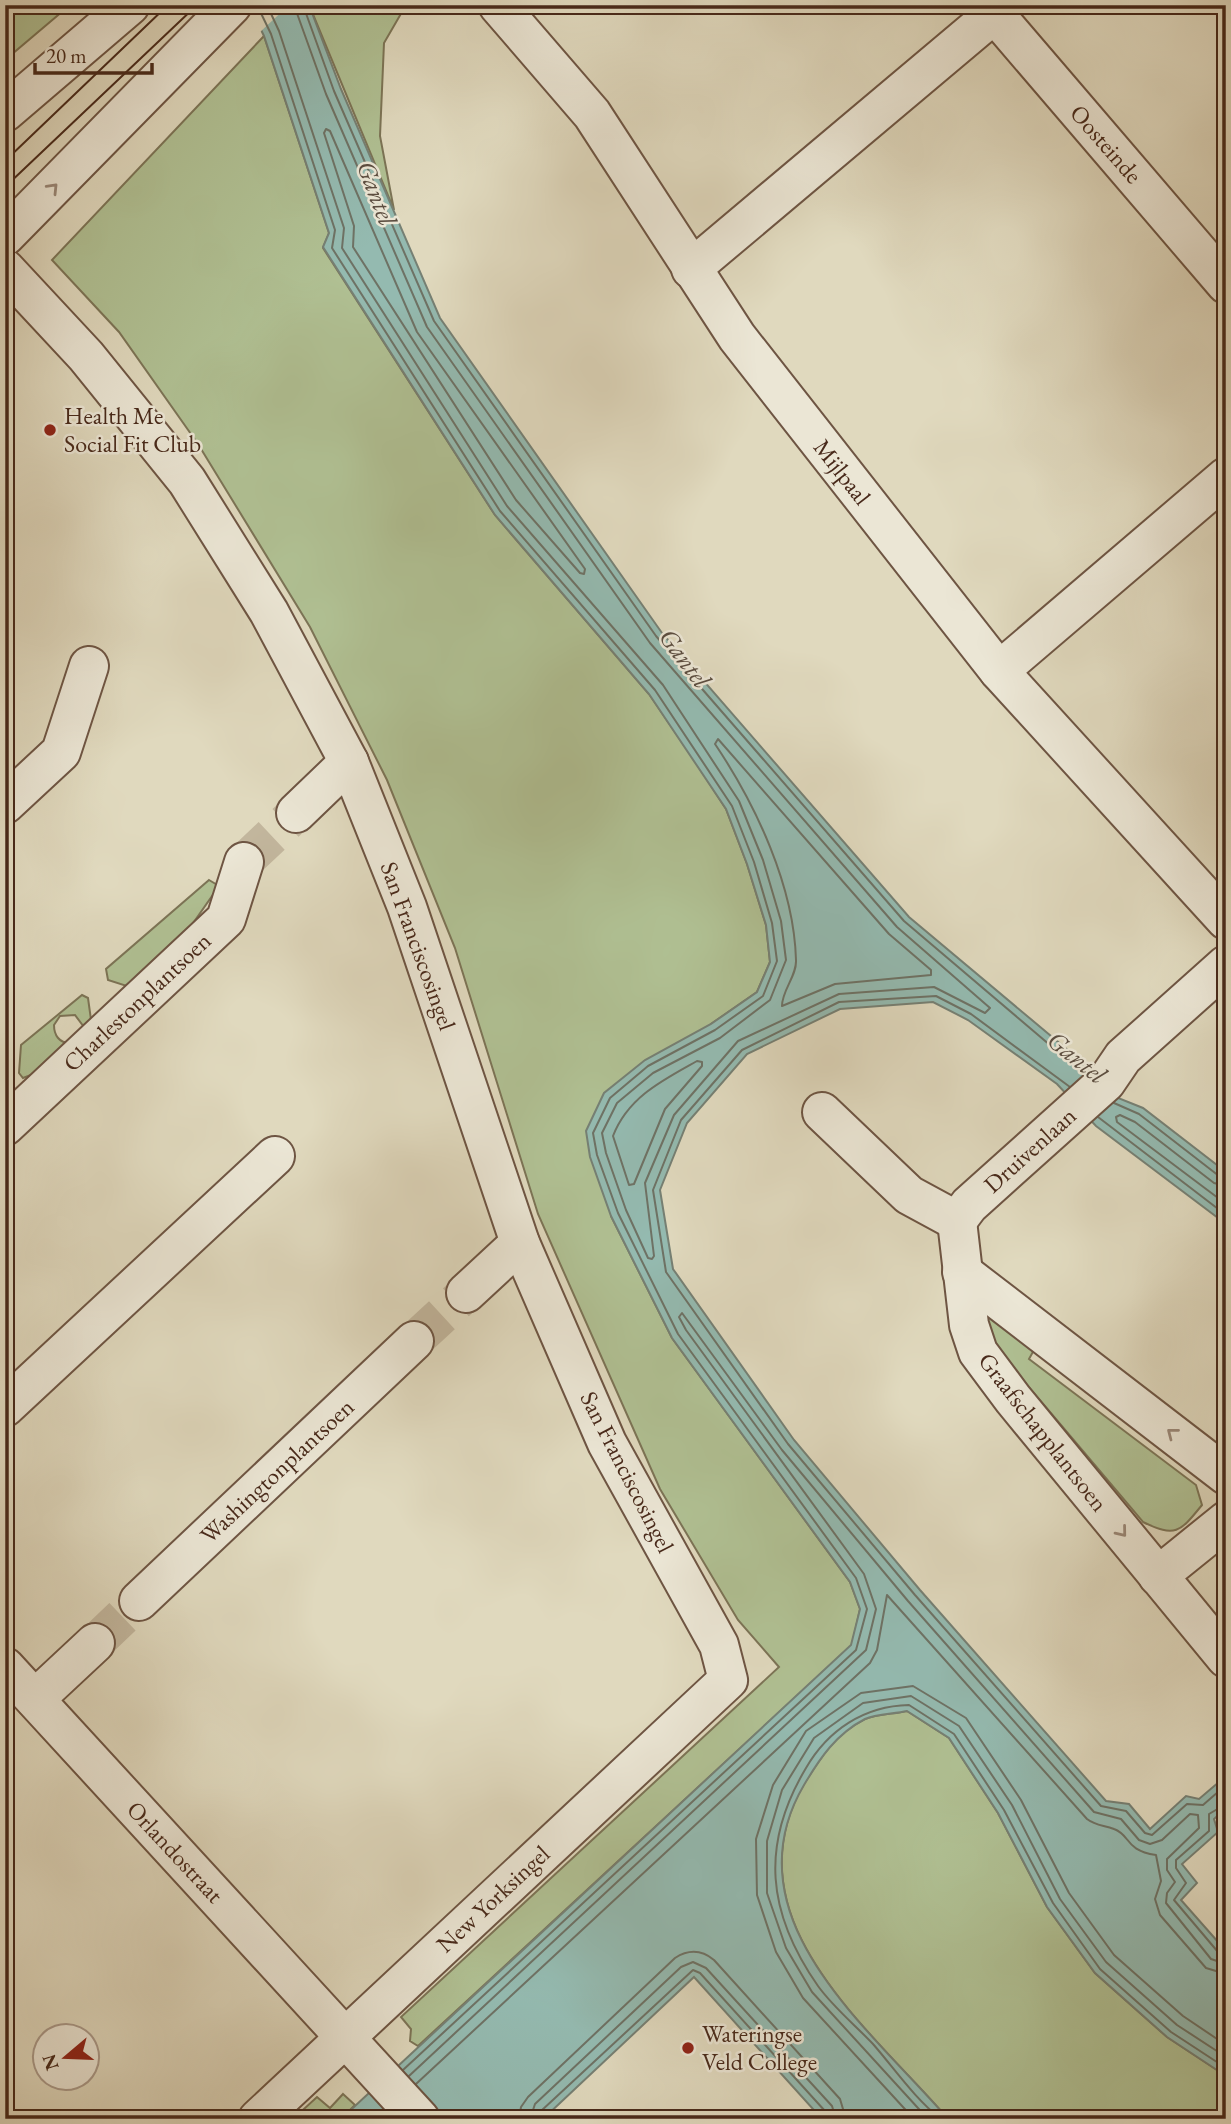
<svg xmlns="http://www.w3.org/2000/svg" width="1231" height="2124" font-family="'EB Garamond',serif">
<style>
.green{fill:#b0c093;stroke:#7c7456;stroke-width:2}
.water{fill:#94bab0;stroke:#768074;stroke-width:2}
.pier{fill:#e0d9be}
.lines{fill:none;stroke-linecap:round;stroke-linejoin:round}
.shore{stroke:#6e7265;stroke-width:2}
.minor-tunnel{stroke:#c2b69d;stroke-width:38;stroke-dasharray:38 19;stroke-linecap:butt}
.minor-casing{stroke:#6e5543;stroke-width:42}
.minor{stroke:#ebe6d5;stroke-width:38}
.tram{stroke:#48291a;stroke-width:2}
.oneway{stroke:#9a8878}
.poi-dot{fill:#8f2418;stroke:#ebe6d5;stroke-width:2.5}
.labels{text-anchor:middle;stroke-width:5;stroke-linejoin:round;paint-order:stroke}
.street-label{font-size:24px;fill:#48291a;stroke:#ebe6d5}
.poi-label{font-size:24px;fill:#48291a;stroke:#ebe6d5;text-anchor:start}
.water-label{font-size:26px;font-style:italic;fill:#5b4d40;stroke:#ebe6d5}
</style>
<rect width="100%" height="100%" fill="#e0d9be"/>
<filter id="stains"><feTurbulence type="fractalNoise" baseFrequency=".00286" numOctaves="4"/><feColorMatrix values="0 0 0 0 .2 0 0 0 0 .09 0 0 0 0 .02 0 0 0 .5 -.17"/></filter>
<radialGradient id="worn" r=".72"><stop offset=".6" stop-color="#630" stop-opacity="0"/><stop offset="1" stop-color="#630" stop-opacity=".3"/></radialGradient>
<g class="green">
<path d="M5 5H70L5 60Z"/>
<path d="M323 5H406L384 43 380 136 394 210 312 12Z"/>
<path d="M264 36 329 233 323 248 495 515 649 694 696 763 726 809 747 864 766 925 770 962 757 992 711 1024 611 1216 672 1338 850 1582 860 1609 852 1645 418 2046 410 2041 411 2029 401 2017 779 1667 738 1620 660 1489 538 1214 455 948 387 780 310 627 198 444 119 332 52 260Z"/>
<path d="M209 880 219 886 161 969 136 989 108 980 106 969Z"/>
<path d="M82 995 88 998 92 1027H84L75 1015 60 1016 54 1025C54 1035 59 1043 70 1043L52 1067 23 1078 19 1073 21 1045Z"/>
<path d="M982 1305 1034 1350 1029 1359 1196 1485 1202 1505C1180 1532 1176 1538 1143 1522L995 1347Z"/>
<path d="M907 1711 949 1738 998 1813 1047 1907 1095 1973 1167 2037 1226 2076V2119H953L941 2111C863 2023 728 1914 804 1784 820 1758 836 1733 865 1719 877 1714 894 1714 907 1711Z"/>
<path d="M343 2094 355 2105 341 2119H293L317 2097 330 2108Z"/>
</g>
<path class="water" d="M249 5H309L341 89 440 318 662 633 909 917 1082 1062 1113 1096 1143 1108 1226 1172V1224L1096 1126 1057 1084 968 1020 933 1002 840 1009 747 1054 687 1123 660 1190 673 1269 794 1440 920 1590 1106 1801 1129 1804 1150 1829 1186 1796 1199 1799 1226 1776V1808L1214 1819 1218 1832 1182 1864 1197 1883 1181 1900 1226 1951V2076L1167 2037 1095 1973 1047 1907 998 1813 949 1738 907 1711C894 1714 876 1714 865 1719 836 1734 820 1758 804 1785 728 1914 863 2023 941 2111L953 2119H822L694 1977 543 2119H341L851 1645 860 1609 850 1582 672 1338 611 1216 590 1157 586 1131 604 1093 645 1060 711 1024 757 992 770 962 766 925 747 864 726 809 649 694 495 515 323 247 329 233 264 36Z"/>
<path class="pier" d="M246 5H289L259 33Z"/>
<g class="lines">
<g class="shore">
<path d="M257 5 271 34 335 230 332 248 500 511 655 690 732 806 754 862 772 923 777 961 763 996 715 1030 648 1066 610 1098 593 1133 597 1155 618 1213 678 1334 856 1578 867 1609 856 1650 403 2070"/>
<path d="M267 5 279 31 344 228 342 248 507 506 663 685 739 801 763 860 781 921 786 960 770 1000 720 1038 653 1073 617 1103 602 1133 606 1153 626 1210 648 1258 652 1259 654 1256 645 1183 674 1115 738 1041 839 994 934 987 985 1013 990 1008 897 927 650 643 427 327 326 94 294 5"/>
<path d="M303 5 334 91 434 321 656 636 904 921 1084 1074"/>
<path d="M326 129 330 131 417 332 585 569 584 574 580 573 516 500 353 247 354 226 324 133Z"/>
<path d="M718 739 889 934 931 970V975L835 984 782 1006C782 990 797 976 796 960 794 886 756 805 715 744Z"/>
<path d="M697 1061 702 1062V1066L665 1109 634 1184 629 1185 613 1136C628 1097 663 1080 697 1061Z"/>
<path d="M1070 1087 971 1014 936 996 839 1002 742 1050 681 1120 653 1190 666 1272 788 1444 915 1595 1101 1806 1126 1811 1145 1833 1152 1835 1187 1804 1203 1805 1226 1785"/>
<path d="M1114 1103 1139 1114 1219 1176 1226 1177"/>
<path d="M1098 1117 1226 1215"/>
<path d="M1226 1186 1214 1183 1135 1122 1120 1115 1116 1117 1117 1122 1226 1204"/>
<path d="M1226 1804 1209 1814V1831L1176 1860V1868L1186 1883 1174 1900 1218 1952 1226 1955"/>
<path d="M409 2076 866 1650 876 1609 864 1574 686 1330 679 1317 682 1313 782 1450 908 1601 1094 1812 1121 1819 1139 1840 1150 1844 1162 1840 1190 1814 1198 1815 1199 1828 1167 1859V1870L1175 1882 1167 1893 1166 1903 1211 1959 1226 1964"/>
<path d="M416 2084 870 1663 877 1650 887 1595 1087 1819C1096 1826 1104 1825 1114 1829 1131 1835 1124 1850 1156 1855L1161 1881 1155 1899 1160 1915 1206 1968 1226 1974"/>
<path d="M519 2119 521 2107 528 2097 675 1958C689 1949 702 1950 714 1960L840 2099 846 2119"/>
<path d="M530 2119 535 2104 681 1967 693 1962 706 1968 832 2106 836 2119"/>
<path d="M539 2119 541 2111 693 1970 700 1973 825 2111 827 2119"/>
<path d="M914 2119 803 1998 776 1952 757 1895 756 1839 773 1785 806 1731 861 1693 913 1686 966 1718 1021 1800 1069 1893 1114 1955 1183 2016 1226 2045"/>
<path d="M928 2119 812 1992 786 1948 767 1893V1841L782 1790 814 1738 863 1703 911 1696 959 1726 1012 1805 1060 1899 1106 1962 1177 2025 1226 2057"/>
<path d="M941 2119C915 2099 894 2068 873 2044 855 2025 833 2007 818 1986 767 1913 760 1845 806 1768 828 1730 864 1706 909 1705L954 1734 1004 1810 1053 1903 1100 1969 1171 2032 1226 2068"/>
</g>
<g class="minor-tunnel">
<path d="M244 862 296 813"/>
<path d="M414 1341 466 1293"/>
<path d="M95 1643 139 1601"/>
</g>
<g class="minor-casing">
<g id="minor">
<path d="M498 5 592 114 737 337 999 671 1226 920"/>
<path d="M987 5 1226 284"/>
<path d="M5 112 130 5"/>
<path d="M5 236 232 5"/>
<path d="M5 269 86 356 187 481 269 612 349 762 407 907 520 1243 607 1443 719 1645 728 1680 258 2119"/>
<path d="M691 269 994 14"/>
<path d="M999 671 1226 477"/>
<path d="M5 804 61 752 89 666"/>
<path d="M296 813 349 762"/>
<path d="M822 1112 909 1195 957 1221"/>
<path d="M5 1126 226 919 244 862"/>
<path d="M957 1221 969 1325 978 1352 1013 1399 1226 1658"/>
<path d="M957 1221 969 1205 1106 1082 1123 1057 1226 965"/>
<path d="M962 1272 1226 1475"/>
<path d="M466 1293 520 1243"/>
<path d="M5 1407 275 1156"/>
<path d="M1158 1576 1226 1521"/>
<path d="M139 1601 414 1341"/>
<path d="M5 1667 420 2119"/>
<path d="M35 1699 95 1643"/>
</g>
</g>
<use href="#minor" class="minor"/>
<g class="tram">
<path d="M5 161 168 5"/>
<path d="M5 187 197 5"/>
</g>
</g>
<defs><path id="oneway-chevron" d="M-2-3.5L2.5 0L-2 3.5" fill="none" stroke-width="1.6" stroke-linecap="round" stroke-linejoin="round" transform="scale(1.75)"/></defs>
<g class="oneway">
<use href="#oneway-chevron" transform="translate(53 188) rotate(-46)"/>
<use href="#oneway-chevron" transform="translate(1172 1433) rotate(-142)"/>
<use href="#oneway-chevron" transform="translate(1122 1532) rotate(51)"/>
</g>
<g class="poi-dot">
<circle cx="50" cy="430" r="7"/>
<circle cx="688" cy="2048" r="7"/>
</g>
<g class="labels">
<g class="street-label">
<text transform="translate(1106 144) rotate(49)" y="8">Oosteinde</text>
<text transform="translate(842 472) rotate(52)" y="8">Mijlpaal</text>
<text transform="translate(418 946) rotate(70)" y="8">San Franciscosingel</text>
<text transform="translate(137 1002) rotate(-43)" y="8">Charlestonplantsoen</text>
<text transform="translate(1030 1150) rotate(-42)" y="8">Druivenlaan</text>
<text transform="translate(1043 1432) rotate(52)" y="8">Graafschapplantsoen</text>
<text transform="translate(277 1471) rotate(-43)" y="8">Washingtonplantsoen</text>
<text transform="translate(627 1472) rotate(63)" y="8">San Franciscosingel</text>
<text transform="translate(175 1852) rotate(47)" y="8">Orlandostraat</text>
<text transform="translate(493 1899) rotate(-43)" y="8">New Yorksingel</text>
</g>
<g class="poi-label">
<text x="64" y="424">Health Me<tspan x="64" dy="28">Social Fit Club</tspan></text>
<text x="702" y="2042">Wateringse<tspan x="702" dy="28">Veld College</tspan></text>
</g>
<g class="water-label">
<text transform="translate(377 193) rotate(69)" y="9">Gantel</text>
<text transform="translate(685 658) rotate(53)" y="9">Gantel</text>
<text transform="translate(1077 1057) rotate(39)" y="9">Gantel</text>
</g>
</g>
<rect width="1231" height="2124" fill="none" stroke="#e0d9be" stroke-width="28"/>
<rect x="7" y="7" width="1217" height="2110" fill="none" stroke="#48291a" stroke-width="3.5"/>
<rect x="14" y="14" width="1203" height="2096" fill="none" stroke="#48291a" stroke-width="2"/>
<g transform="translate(66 2057) rotate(251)"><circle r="33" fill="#ebe6d5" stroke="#aa9a8a" stroke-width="2"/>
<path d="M0-5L12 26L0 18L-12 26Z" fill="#8f2418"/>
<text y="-10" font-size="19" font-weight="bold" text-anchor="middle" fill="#48291a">N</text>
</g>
<path d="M35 63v10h117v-10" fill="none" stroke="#48291a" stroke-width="3.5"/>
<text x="46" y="63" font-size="21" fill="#48291a" stroke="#ebe6d5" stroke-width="5" paint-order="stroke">20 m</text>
<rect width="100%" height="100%" filter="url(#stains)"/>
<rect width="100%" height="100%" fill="url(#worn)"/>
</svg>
